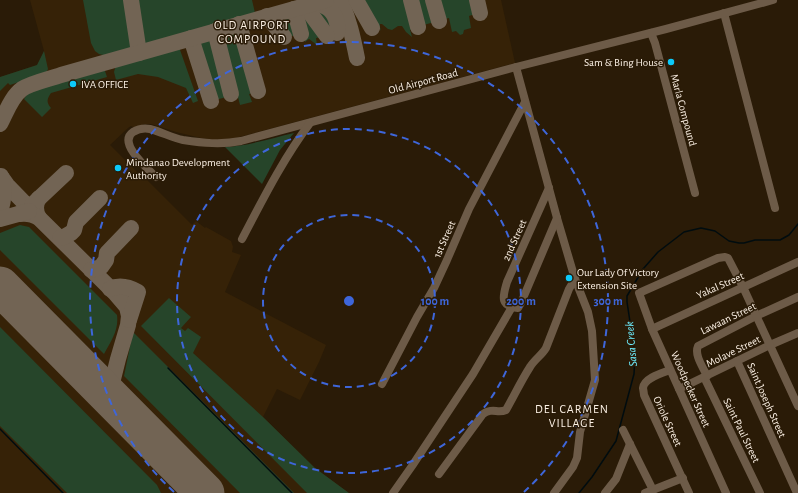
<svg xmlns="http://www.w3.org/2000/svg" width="798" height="493" font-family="'Alegreya Sans',sans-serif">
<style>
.built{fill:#362207}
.green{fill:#26452a}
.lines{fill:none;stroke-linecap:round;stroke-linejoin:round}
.stream{stroke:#000c0f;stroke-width:1.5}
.taxiway{stroke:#726454;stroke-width:16}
.runway{stroke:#726454;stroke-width:39}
.minor{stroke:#6d5b48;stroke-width:8}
.ring{fill:none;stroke:#3e66da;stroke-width:2;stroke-dasharray:7 5}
.poi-dot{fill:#0ccafa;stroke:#2a1b07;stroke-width:1.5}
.labels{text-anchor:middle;stroke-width:3;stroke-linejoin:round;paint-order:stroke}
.poi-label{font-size:11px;fill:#fcf1e5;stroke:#2a1b07;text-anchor:start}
.street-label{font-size:11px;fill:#fcf1e5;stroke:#2a1b07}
.neighbourhood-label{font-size:12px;letter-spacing:1px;fill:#fcf1e5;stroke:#2a1b07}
.water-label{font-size:12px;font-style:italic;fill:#6ceafa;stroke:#2a1b07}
.centre{fill:#3e66da;stroke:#2a1b07;stroke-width:2}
.ring-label{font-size:12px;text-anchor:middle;font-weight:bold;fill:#3e66da;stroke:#2a1b07;stroke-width:3;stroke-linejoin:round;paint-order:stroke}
</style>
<rect width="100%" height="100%" fill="#2a1b07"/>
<path class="built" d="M30 0H501L515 63 232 139 214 140 201 138 176 132 151 124H144L135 128 131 126 128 128 110 145 141 176 142 175 192 225 196 221 205 228 206 227 231 241 233 247 232 252 241 255 225 292 326 345 319 362 300 400 277 389 263 417 315 468 349 493H0V77L37 65 44 51Z"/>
<g class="green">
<path d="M83 0H128L134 45V47L131 49 107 56 99 54 95 51 91 43Z"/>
<path d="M133 0H252L255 13 140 46Z"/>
<path d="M358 0H409L416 28 410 30 412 37 406 32 402 26H398L392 30 388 29 382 24H380V27L381 31 378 25 375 26Z"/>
<path d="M413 0H430L431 5 433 4 438 21 420 26Z"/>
<path d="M438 0H475L478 11 475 14 469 16 471 28 464 30 463 34 460 35 456 31 452 32 449 18 441 20 437 3H439Z"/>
<path d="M318 7C329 8 341 24 333 34L330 35 314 11 315 8Z"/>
<path d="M304 11 308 12 323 37 316 38 317 45 309 39 305 42 298 15 300 12Z"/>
<path d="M289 15C297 17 297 27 299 34 295 35 291 37 288 36 282 35 277 24 277 19Z"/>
<path d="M237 30 239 32 256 92 249 94 252 102 240 105 237 93H234L219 38V36L221 35Z"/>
<path d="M210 38H212L215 42 231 96 215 100 198 46C199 40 205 39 210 38Z"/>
<path d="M179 47 198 101 193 103 186 88 158 77 138 74 116 80 114 72 116 65Z"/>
<path d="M44 51 48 69 46 73 10 85 8 83 0 91V77L37 65Z"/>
<path d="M100 69 105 71 107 77 51 93C47 99 46 102 51 108L42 117 24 99 28 93 36 88Z"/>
<path d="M294 133 280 150 262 184 225 147C248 146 272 138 294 133Z"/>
<path d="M20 225 29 227 117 315C119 330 111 341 104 354L0 250V233Z"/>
<path d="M169 298 191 317 181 328 185 331 188 328 201 337 193 353 263 417 315 468 349 493H307L141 326Z"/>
<path d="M0 327 157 485 161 493H67L0 426Z"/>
<path d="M133 332 294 493H240L124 376Z"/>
</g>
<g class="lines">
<g class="stream">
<path d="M168 368 292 493"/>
<path d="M0 429 63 493"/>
<path d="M579 493 592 477 616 441 634 374 635 355 627 302V296L643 269 658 252 684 232 701 228 715 231 729 241 739 243H744L755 240H780L789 235 798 224"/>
</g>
<g class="taxiway">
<path d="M131 0 139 53"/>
<path d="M340 0C349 19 353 38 357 58"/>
<path d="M356 0 372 28"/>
<path d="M411 0 418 27"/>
<path d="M433 0 439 21"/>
<path d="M477 0 480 13"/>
<path d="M313 3C317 4 323 5 326 7 335 12 339 24 337 33"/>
<path d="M305 6 327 36"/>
<path d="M294 9 301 34"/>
<path d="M267 16 284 37"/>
<path d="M239 24 258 91"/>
<path d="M215 31 231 94"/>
<path d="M191 38 211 101"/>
<path d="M0 124C6 113 11 97 22 89 31 83 50 79 61 75L326 0"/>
<path d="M2 178 7 185 39 218C35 211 35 204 39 198"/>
<path d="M32 205 66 173"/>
<path d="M0 212C4 200 5 188 1 176"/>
<path d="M19 214C26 213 33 214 39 218L115 293 127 307 129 316 128 325 118 359 109 395"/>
<path d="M0 219 29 211"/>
<path d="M60 238 64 237 71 233 74 230 76 222 100 198"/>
<path d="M91 270 101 267 106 260 107 253 131 228"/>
<path d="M110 289C120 284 129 287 138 292L129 320"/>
<path d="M185 473 190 485 191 493"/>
</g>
<path class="runway" d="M0 286 205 493"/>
<g class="minor">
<path d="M724 13 775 208"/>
<path d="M651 33 655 43 695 193"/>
<path d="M516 67 557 218 575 279 588 312 592 331 595 380 580 432 577 458 573 467 554 493"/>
<path d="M156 177C148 169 117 143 133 132 138 129 145 128 150 129 162 132 172 138 183 140 203 143 221 145 241 141L516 67 666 29 773 0"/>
<path d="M549 188 507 282C503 296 499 306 518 308L521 303 557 218"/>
<path d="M242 239C263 199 283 159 310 123"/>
<path d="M652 329 798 262"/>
<path d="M737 361 797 493"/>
<path d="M670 370C662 373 644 378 643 388 643 388 644 394 644 395L689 493"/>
<path d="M707 376C703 367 694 355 698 346L756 316 798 297"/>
<path d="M704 377 760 493"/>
<path d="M382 384 417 317 434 288 447 260 469 209 525 102"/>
<path d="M679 389 770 345 798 333"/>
<path d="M623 430 653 490"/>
<path d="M439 474 483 414C493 407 497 414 506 410 514 396 521 381 530 367 534 360 542 355 546 348L569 289 575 279"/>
<path d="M393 493 412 466 473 374 512 307"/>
<path d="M605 493 616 479 630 444"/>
<path d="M645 493 683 478"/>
<path d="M726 493 652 329 639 293 718 258 725 257 728 258 743 287 798 406"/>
</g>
</g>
<g class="ring">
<circle cx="349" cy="301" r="86"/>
<circle cx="349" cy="301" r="172"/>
<path d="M174 492A259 259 0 1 1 524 492"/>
</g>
<g class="poi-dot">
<circle cx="671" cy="62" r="4"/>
<circle cx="73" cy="84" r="4"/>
<circle cx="118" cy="168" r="4"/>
<circle cx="569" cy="278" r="4"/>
</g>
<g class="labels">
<g class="poi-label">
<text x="663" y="66" text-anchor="end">Sam &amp; Bing House</text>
<text x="81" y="88">IVA OFFICE</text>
<text x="126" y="166">Mindanao Development<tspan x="126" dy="13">Authority</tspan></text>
<text x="577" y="276">Our Lady Of Victory<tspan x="577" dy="13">Extension Site</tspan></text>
</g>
<g class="street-label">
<text transform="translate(423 81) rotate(-15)" y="4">Old Airport Road</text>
<text transform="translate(684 110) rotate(75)" y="4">Marla Compound</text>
<text transform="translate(444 239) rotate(-66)" y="4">1st Street</text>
<text transform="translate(514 240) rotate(-66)" y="4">2nd Street</text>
<text transform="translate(720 285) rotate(-24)" y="4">Yakal Street</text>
<text transform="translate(728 318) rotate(-26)" y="4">Lawaan Street</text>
<text transform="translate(733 351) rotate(-26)" y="4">Molave Street</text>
<text transform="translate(691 389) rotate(66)" y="4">Woodpecker Street</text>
<text transform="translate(767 400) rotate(66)" y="4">Saint Joseph Street</text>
<text transform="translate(668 421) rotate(65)" y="4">Oriole Street</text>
<text transform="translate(742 430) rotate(64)" y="4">Saint Paul Street</text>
</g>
<g class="neighbourhood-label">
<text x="252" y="29">OLD AIRPORT<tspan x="252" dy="14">COMPOUND</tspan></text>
<text x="572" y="413">DEL CARMEN<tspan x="572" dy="14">VILLAGE</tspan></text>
</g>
<g class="water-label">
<text transform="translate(631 344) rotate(-95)" y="4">Sasa Creek</text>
</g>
</g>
<circle cx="349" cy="301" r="6" class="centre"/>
<g class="ring-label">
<text x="435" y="305">100 m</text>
<text x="521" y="305">200 m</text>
<text x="608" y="305">300 m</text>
</g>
</svg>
